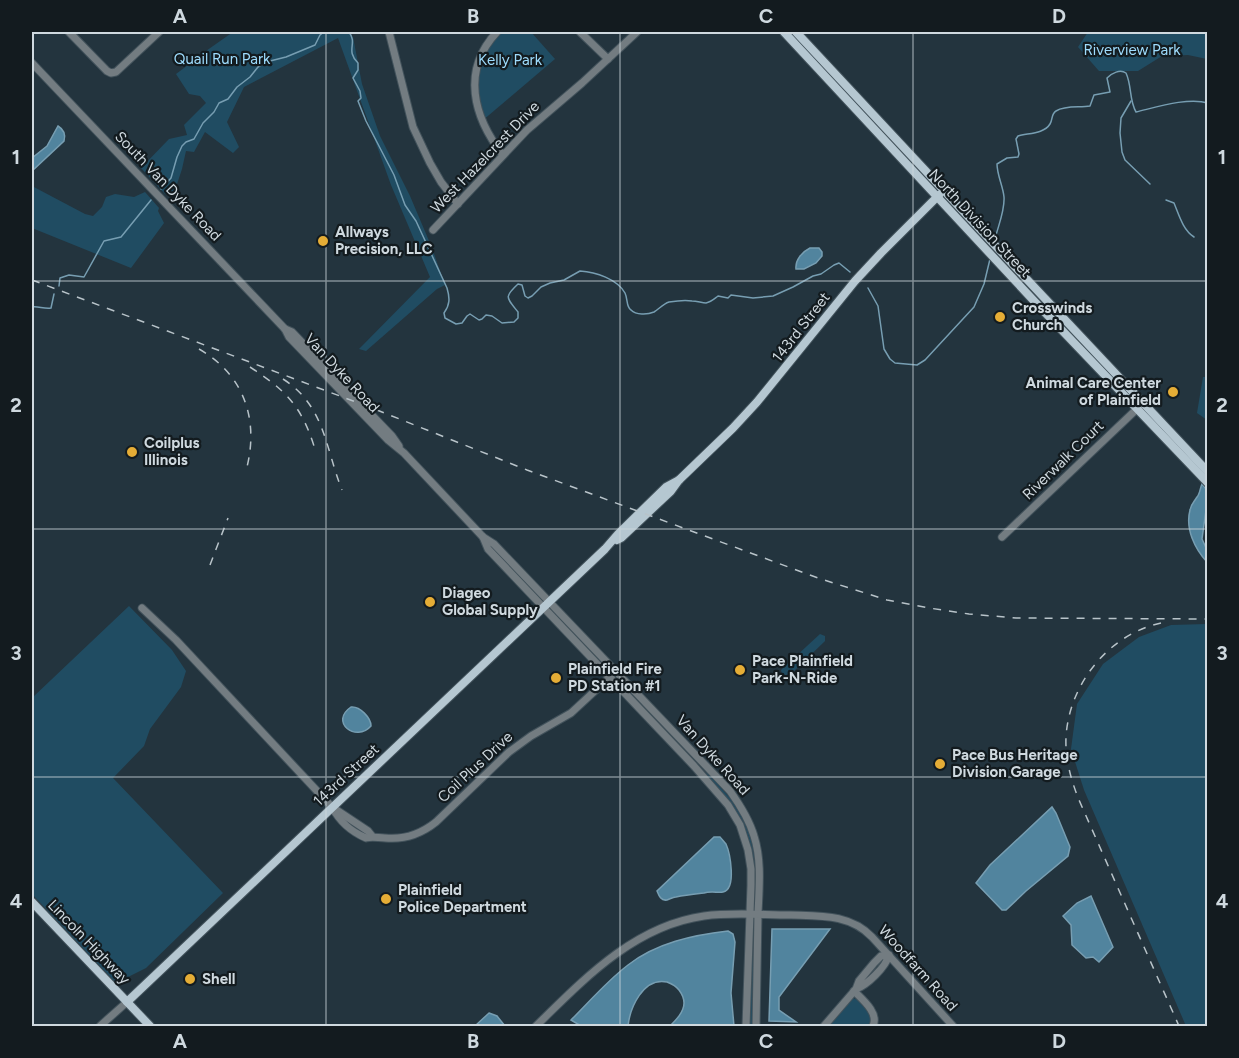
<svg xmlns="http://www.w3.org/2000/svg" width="1239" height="1058" font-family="Figtree,sans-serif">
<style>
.green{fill:#204c62}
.water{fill:#51849e;stroke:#779eb2;stroke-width:1.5}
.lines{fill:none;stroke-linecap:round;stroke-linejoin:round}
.stream{stroke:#779eb2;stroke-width:1.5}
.minor-casing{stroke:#42525b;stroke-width:9}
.major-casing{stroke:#42525b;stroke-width:10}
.minor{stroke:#737c81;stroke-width:7}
.major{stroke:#b5c7d1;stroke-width:8}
.rail{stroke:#b8c3c9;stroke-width:1.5;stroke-dasharray:8 8;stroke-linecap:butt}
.grid{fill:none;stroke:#cfd9df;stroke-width:1.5;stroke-opacity:0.55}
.poi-dot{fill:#e5ad36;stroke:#131b1f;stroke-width:2}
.labels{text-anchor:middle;stroke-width:4.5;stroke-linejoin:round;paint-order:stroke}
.park-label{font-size:15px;fill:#9edcfd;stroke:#131b1f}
.street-label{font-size:15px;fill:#cfd9df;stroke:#131b1f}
.poi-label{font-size:15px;font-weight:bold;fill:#cfd9df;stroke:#131b1f;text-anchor:start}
.neatline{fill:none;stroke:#cfd9df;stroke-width:2}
.grid-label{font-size:20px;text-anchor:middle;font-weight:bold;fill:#cfd9df}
</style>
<rect width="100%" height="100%" fill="#23343e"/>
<g class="green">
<path d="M233 32H349L353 37 362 84 380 136 410 196 432 248 445 285 437 289 366 351 359 349 430 277 391 185 338 38 244 87 227 122 239 147 233 153 205 132 194 152 186 151 182 169 174 193 171 195 165 194 141 168 169 139 187 135 184 125 206 103 200 96 189 94 176 74 192 62 196 58Z"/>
<path d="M497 32H531L555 59 482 121 475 81 490 40Z"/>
<path d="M1088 32H1207V59L1188 55 1162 56 1138 71H1099L1078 47Z"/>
<path d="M32 186 85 214 93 216 102 207 106 197 115 194 134 197 145 192 159 208 158 211 164 223 131 268 32 228Z"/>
<path d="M1203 377H1207V420L1197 413Z"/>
<path d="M129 606 172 650 186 671 181 687 150 729 144 746 113 778 223 893 146 968 116 983 32 894V698Z"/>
<path d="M1207 624V1026H1186L1084 790 1071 749 1077 704 1103 664 1139 637 1171 625Z"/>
<path d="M820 634 825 636V641L792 673 786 675 782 674 781 670Z"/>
<path d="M706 771 737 806 751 832 757 863 756 904H754V901L755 876 747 840 707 777Z"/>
<path d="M753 923 755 977 754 1026H749V1012Z"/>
<path d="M852 998 857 999 871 1014 872 1017 870 1025 828 1026Z"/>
</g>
<g class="water">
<path d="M58 126C63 129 66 134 64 141L32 171V158L47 146Z"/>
<path d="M810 248H819L822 252V256L816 263 804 269H796C795 260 802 252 810 248Z"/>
<path d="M1202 484 1207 490V503L1202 539 1207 550V562C1195 549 1185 529 1190 510 1191 504 1194 502 1197 497 1200 494 1200 488 1202 484Z"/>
<path d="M351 707C360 706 371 718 371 726 356 743 329 722 351 707Z"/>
<path d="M1052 807 1056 813 1070 847 1068 856 1026 891 1006 910H1002L976 883 990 865Z"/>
<path d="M714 837H720C722 839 724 842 726 844 730 853 737 889 723 892 719 893 710 891 704 893 695 894 685 895 676 897 673 897 670 899 667 900 661 901 659 896 657 891Z"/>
<path d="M1091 896 1113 947 1099 962 1093 957 1086 958 1072 945 1071 925 1063 916 1077 903Z"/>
<path d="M772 929H830L779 997V1010L796 1022 769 1021Z"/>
<path d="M728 931 733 934 735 942 731 993 734 1026H670C676 1020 684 1012 684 1003 684 998 682 994 679 990 676 986 672 984 667 982 643 977 630 1008 628 1026H581L571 1020C589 1002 607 981 628 965 656 943 693 935 728 931Z"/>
<path d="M489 1013 497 1016 505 1026H475Z"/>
</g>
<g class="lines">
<g class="stream">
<path d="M349 32C358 44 345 50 358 63V70L353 78 360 91 361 98 358 101 366 121 394 175 405 205 416 221 447 288C450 298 450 305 444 313L445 318 456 324 462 323 467 316 470 314 479 320 482 319 486 315 492 316 502 323 514 322 518 318V312C506 297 504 297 518 284L522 285 525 296 528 298 532 296 541 287 550 283 564 280 580 271C596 272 617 279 625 293 628 299 626 307 631 310 636 315 647 315 654 312 659 309 663 304 669 302 675 301 687 300 692 301 697 301 702 303 706 303 711 302 714 299 718 296L728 298 731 295 753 298 773 296 793 287 813 276 821 274 834 265 839 263 850 272"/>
<path d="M1131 101 1121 118 1120 133 1122 152 1125 160 1150 184"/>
<path d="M161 189 171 178 177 157 182 146 186 142 194 139 203 123 214 112 219 103 228 99 237 87 250 77 258 67 266 62 286 57 315 45 320 35 324 32"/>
<path d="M1166 200 1174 203C1179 215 1183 230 1194 237"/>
<path d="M995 239C998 226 1005 211 1004 197 1003 186 997 175 997 164L1007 158 1018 157 1019 154 1016 139 1018 136C1028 133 1044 134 1050 124 1053 119 1051 114 1056 111 1066 105 1080 108 1090 106L1094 95 1110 92 1107 78C1112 73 1120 69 1126 73 1132 86 1129 100 1136 112 1157 107 1188 97 1208 103"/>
<path d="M59 286 60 278 69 275 84 277 104 241 121 237 151 200"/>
<path d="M868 288 878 306 884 349 890 359 895 363 917 365 925 360 974 307 984 284 990 259"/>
<path d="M32 307C38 306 44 309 51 308L54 294"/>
</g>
<g class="minor-casing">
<g id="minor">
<path d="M69 32 107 71 111 73 116 72 159 32"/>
<path d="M389 32 413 127 430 163 441 182 458 204"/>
<path d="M497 32C461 70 473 117 503 155"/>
<path d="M580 32 608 59"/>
<path d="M32 63 285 329 289 337 388 440 404 453 483 537 494 544 730 791C740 805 749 819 754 836 762 861 759 888 758 914 757 952 757 989 756 1026"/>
<path d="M433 230 527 130 582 83 637 32"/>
<path d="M285 329 292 332 392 436 399 446"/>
<path d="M483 537 488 549 694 766 728 805 740 825 748 850 751 869V885L746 1026"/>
<path d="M1002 537 1140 406"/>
<path d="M142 608 176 640 332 807 368 831 372 836"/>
<path d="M332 807C340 822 350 831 366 838 373 836 378 838 385 838 405 840 421 834 436 822L509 752 531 736 571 713 611 676"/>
<path d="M854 991C863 1000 879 1013 873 1026"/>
<path d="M100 1026 127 1002"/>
<path d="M536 1026C584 979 634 926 704 916 733 912 762 915 791 915 820 916 850 914 872 937L953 1026"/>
<path d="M824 1026 856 989 859 981 874 963 881 956 889 955C886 967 867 985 856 989"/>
</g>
</g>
<g class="major-casing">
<g id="major">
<path d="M784 32 1035 302 1208 483"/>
<path d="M796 32 1020 272 1208 472"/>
<path d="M617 540 621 538 671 491 679 480 733 428 757 402 855 281 881 253 939 195"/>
<path d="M32 902 150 1026"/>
<path d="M127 1002 605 549 618 534 666 487 679 480"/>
</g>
</g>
<use href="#minor" class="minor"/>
<use href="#major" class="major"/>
<g class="rail">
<path d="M32 280 377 410 527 470 818 578 887 600 929 608 969 614 1016 618 1208 619"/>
<path d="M199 349C243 374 259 418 247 467"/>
<path d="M250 367C285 390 301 405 314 446"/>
<path d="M283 379C325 406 325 447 342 490"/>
<path d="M210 565 228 518"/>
<path d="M1161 623C1109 634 1069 684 1066 737 1065 759 1071 780 1079 800L1179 1026"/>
</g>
</g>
<path class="grid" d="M326 32V1026M620 32V1026M913 32V1026M32 281H1208M32 529H1208M32 777H1208"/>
<g class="poi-dot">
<circle cx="323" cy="241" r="6"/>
<circle cx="1000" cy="317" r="6"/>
<circle cx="1173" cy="392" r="6"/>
<circle cx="132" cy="452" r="6"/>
<circle cx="430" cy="602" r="6"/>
<circle cx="740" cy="670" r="6"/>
<circle cx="556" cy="678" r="6"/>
<circle cx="940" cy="764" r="6"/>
<circle cx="386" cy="899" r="6"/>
<circle cx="190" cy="979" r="6"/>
</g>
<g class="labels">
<g class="park-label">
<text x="1132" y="55">Riverview Park</text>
<text x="222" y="64">Quail Run Park</text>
<text x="510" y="65">Kelly Park</text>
</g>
<g class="street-label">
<text transform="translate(485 157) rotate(-46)" y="5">West Hazelcrest Drive</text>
<text transform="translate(168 186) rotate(46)" y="5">South Van Dyke Road</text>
<text transform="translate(980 223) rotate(47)" y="5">North Division Street</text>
<text transform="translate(801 327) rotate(-52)" y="5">143rd Street</text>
<text transform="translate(342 373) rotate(47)" y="5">Van Dyke Road</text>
<text transform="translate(1063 460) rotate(-44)" y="5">Riverwalk Court</text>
<text transform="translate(713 755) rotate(48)" y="5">Van Dyke Road</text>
<text transform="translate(475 767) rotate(-43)" y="5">Coil Plus Drive</text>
<text transform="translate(346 775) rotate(-43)" y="5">143rd Street</text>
<text transform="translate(89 942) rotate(46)" y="5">Lincoln Highway</text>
<text transform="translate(918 968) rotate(48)" y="5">Woodfarm Road</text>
</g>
<g class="poi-label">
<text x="335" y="237">Allways<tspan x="335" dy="17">Precision, LLC</tspan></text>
<text x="1012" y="313">Crosswinds<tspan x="1012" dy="17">Church</tspan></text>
<text x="1161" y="388" text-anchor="end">Animal Care Center<tspan x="1161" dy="17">of Plainfield</tspan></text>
<text x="144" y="448">Coilplus<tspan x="144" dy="17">Illinois</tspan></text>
<text x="442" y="598">Diageo<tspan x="442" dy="17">Global Supply</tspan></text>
<text x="752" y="666">Pace Plainfield<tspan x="752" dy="17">Park-N-Ride</tspan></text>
<text x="568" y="674">Plainfield Fire<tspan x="568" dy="17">PD Station #1</tspan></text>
<text x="952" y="760">Pace Bus Heritage<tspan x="952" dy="17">Division Garage</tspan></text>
<text x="398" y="895">Plainfield<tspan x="398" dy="17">Police Department</tspan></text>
<text x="202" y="984">Shell</text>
</g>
</g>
<rect width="1239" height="1058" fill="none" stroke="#131b1f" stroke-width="66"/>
<rect x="33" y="33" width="1173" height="992" class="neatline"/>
<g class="grid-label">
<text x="180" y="23">A</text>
<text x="473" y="23">B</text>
<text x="766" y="23">C</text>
<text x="1059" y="23">D</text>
<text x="16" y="164">1</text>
<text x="1222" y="164">1</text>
<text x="16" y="412">2</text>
<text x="1222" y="412">2</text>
<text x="16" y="660">3</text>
<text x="1222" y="660">3</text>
<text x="16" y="908">4</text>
<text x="1222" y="908">4</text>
<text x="180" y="1048">A</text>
<text x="473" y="1048">B</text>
<text x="766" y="1048">C</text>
<text x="1059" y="1048">D</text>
</g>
</svg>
